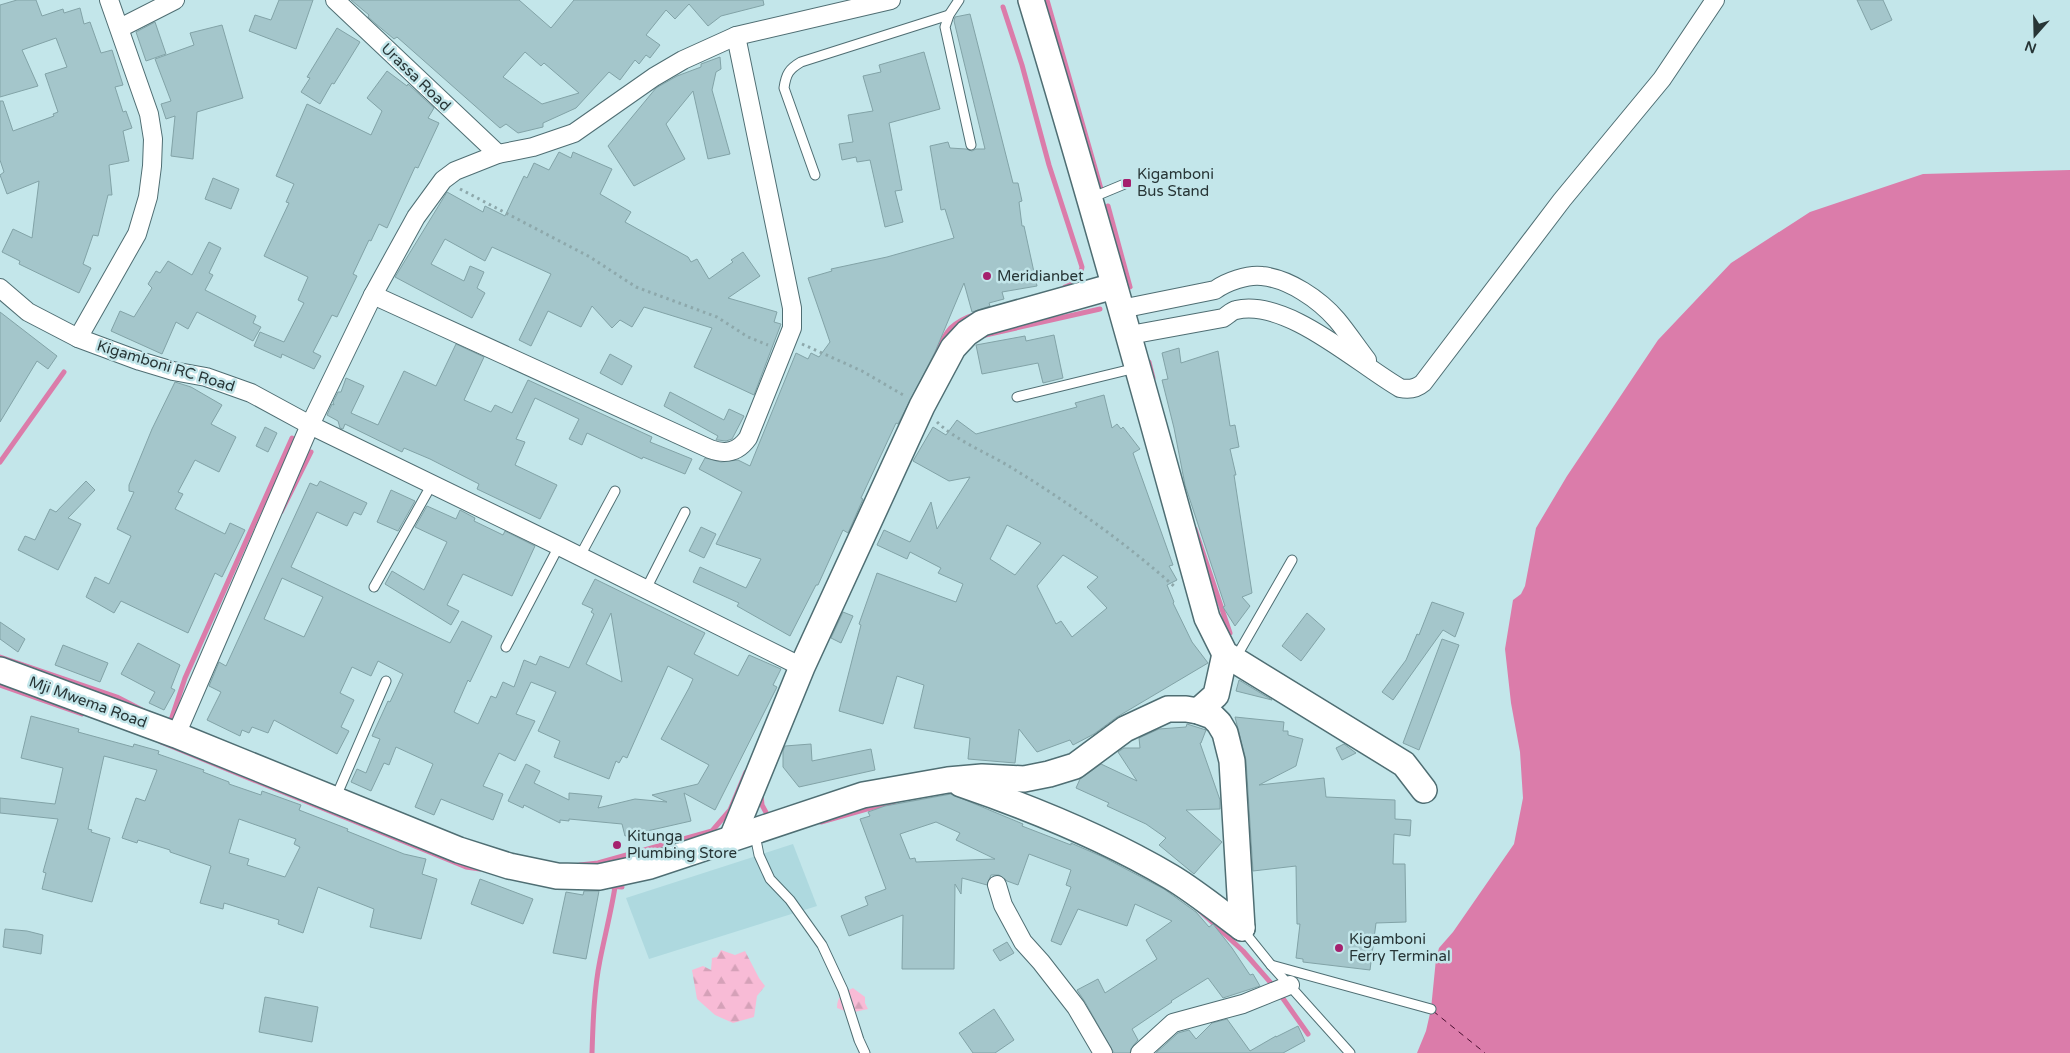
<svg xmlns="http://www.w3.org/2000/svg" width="2070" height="1053" font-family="'Varela Round',sans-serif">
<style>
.built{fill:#aed9df}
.forest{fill:url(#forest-firs)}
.water{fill:#db7caa}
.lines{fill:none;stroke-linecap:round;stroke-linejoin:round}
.stream{stroke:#db7caa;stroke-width:5}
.ferry{stroke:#490e2f;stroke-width:1;stroke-dasharray:6 5;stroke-linecap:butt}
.building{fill:#a4c6cb;stroke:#82a3a7;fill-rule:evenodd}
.service-casing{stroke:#4f6e73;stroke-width:11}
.minor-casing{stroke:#4f6e73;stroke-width:20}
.secondary-casing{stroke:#4f6e73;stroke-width:28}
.path{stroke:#8da8ab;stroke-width:3;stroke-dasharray:2.5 4;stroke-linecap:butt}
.service{stroke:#fff;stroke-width:9}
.minor{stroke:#fff;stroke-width:18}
.secondary{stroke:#fff;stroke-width:25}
.poi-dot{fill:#a5216e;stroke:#c3e6ea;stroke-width:2}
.labels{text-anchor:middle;stroke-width:5;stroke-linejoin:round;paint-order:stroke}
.street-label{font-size:15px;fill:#273536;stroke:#c3e6ea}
.poi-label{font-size:15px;fill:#273536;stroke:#c3e6ea;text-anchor:start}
</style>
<defs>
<pattern id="forest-firs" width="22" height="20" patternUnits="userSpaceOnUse" patternTransform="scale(1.25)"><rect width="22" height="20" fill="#f8bbd6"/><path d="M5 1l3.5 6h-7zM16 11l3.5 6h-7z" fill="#d5a1b8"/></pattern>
</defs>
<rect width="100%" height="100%" fill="#c3e6ea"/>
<path class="built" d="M793 844 817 906 649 959 626 898Z"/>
<g class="forest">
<path d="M721 950 735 955 745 951 759 978 765 986 757 996 754 1017 733 1023 715 1015 697 999 692 970 703 966 711 970 712 958 717 957Z"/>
<path d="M853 988 865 997V1003L868 1009 850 1013 837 1008C837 996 843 993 853 988Z"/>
</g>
<path class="water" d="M2070 170V1053H1417L1426 1031 1431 1009 1436 959 1439 948 1453 932 1514 844 1523 798 1520 752 1511 703 1505 649 1513 600 1521 594 1525 586 1536 528 1567 476 1658 340 1731 263 1810 212 1923 174Z"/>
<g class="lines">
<g class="stream">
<path d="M1047 0 1101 189"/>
<path d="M1003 7 1022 65 1049 165 1082 267 1079 281 1065 287"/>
<path d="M1108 206 1130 287"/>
<path d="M981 336 1100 309"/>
<path d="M936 354C946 330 952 322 976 314"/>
<path d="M1149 362 1153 378"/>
<path d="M0 462 64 372"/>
<path d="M281 512 311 452"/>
<path d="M1195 529 1230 633"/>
<path d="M0 657 117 697 144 711"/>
<path d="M0 685 82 714"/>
<path d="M171 720 185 678 292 438"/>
<path d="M161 742 466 867 480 869"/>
<path d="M761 795 762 805 769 818"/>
<path d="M821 822 895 801"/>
<path d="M580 865 598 863 712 831 730 810 746 772"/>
<path d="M607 886 622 887"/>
<path d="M1199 910 1243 951 1277 990 1308 1034"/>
<path d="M592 1053C593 1022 594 990 600 960 605 935 611 912 615 887"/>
</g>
<path class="ferry" d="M1433 1011 1485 1053"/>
</g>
<g class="building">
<path d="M17 0H36L42 16 63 9 64 13 80 8 84 24 90 22 101 53 112 50 123 85 115 87 123 112 126 111 132 128 123 131 129 161 109 165 112 195H108L98 236 93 235 83 264 91 268 79 293 19 264 20 261 2 252 13 229 32 238 39 181 7 194 0 175 4 172 0 160V101H3L13 131 54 116 53 114 58 112 45 74 67 67 56 38 22 50 38 86 0 97V5Z"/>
<path d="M279 0H313L296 49 249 31 255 15 271 20Z"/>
<path d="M351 0H519L551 28 574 0H763L764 5 721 16 708 26 689 4 675 19 666 10 646 35 660 45 650 58 646 55 639 64 635 60 620 80 609 72 576 108 543 123V127L518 133 506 124 500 128 397 37 394 39 376 24 368 17 369 15ZM525 52 541 66 544 63 579 93 542 104 503 77Z"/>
<path d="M1857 0H1883L1892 20 1871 30Z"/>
<path d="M970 14 1013 183H1018L1022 201 1019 202 1022 226H1024L1037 286 1002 292 1004 299 989 303 990 306 972 312 964 283 935 352 898 424 896 423 861 498 863 499 848 533 843 530 818 585H816L790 636 737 606 739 603 693 582 700 567 746 588 761 559 716 544 742 492 699 469 705 458 721 462 738 460 750 466 796 353 808 359 811 353 819 357 830 342 808 278 832 271 831 269 887 257 954 238 945 209 941 210 930 146 948 142 950 148 966 149 972 151 976 149H985L954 21 955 17Z"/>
<path d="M155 22 166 54 146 61 136 32Z"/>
<path d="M222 25 243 98 197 112 193 159 171 156 175 116 166 119 161 104 171 101 155 59 194 45 190 33Z"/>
<path d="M337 28 360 42 334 84 332 83 320 104 301 92 310 78 307 77Z"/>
<path d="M924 52 940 109 889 123 902 190 895 191 903 222 885 227 870 160 857 162 856 157 842 160 839 144 853 142 848 115 873 111 863 76 881 72 879 65Z"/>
<path d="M720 57 721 69 716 72 712 90 730 154 708 159 693 91 666 124 685 159 634 186 608 146 656 88 677 76 701 67V64Z"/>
<path d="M387 71 407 86 408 84 434 108 428 118 439 123 418 168 415 167 387 228 379 224 371 241 369 240 353 274 357 276 337 317 332 315 313 352 321 356 314 369 282 354 281 358 254 346 260 332 284 342 304 303 298 300 308 277 264 256 289 203 286 202 294 184 276 176 307 104 371 135 382 111 367 98Z"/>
<path d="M559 152 571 158 573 152 612 169 600 194 631 212 625 222 688 257 691 262 697 259 709 279 733 262 731 260 743 252 760 276 728 298 777 312 774 322 781 324 754 395 694 367 712 328 644 307 632 327 620 320 612 328 592 306 581 327 548 311 531 346 519 340 551 274 492 247 485 261 445 239 431 264 464 281 470 266 484 272 477 288 485 293 472 318 395 277 447 192 483 212 485 206 505 216 524 176 527 178 534 163 549 170Z"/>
<path d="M213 178 239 189 231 209 205 199Z"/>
<path d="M209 242 221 248 209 273 213 275 205 290 256 316 253 323 261 327 253 341 197 312 188 329 176 322 162 354 111 331 120 311 134 317 152 288 148 284 156 271 160 273 168 261 192 275Z"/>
<path d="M0 312 57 356 48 369 37 361 0 422Z"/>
<path d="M1054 335 1063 378 1043 383 1038 363 982 374 976 345 1025 336 1026 341Z"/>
<path d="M456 344 484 357 464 400 491 412 495 405 512 413 528 380 652 437 650 442 692 459 685 474 643 457 642 459 587 433 582 445 569 439 579 419 535 398 516 439 525 442 515 465 557 485 540 519 477 489 479 484 430 459 404 448 402 452 345 424 343 429 340 428 338 421 327 415 332 404 334 405 333 402 338 392H341L346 378 364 386 351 413 378 425 404 371 436 386Z"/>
<path d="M1179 348 1181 363 1218 351 1230 426 1235 425 1239 447 1230 449 1236 475H1234L1252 593 1242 597 1250 606 1235 626 1223 607 1225 606 1185 485 1174 428 1162 380 1168 379 1162 353Z"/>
<path d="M610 354 632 366 622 385 600 373Z"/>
<path d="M175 382 191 387 222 405 211 424 236 437 219 472 195 460 178 492 183 494 175 509 225 534 230 523 245 530 222 577 215 573 188 633 121 601 114 613 86 597 95 577 109 584 131 536 117 529 134 492 129 491V485L152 429Z"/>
<path d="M670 392 724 420 729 409 744 416 732 439 726 441 718 440H716L718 436 664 406Z"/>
<path d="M1104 395 1112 428 1117 424 1121 429 1123 427 1140 449 1133 453 1173 565 1169 566 1177 580 1167 585 1174 602 1173 603 1192 642 1208 663 1117 717 1094 734 1073 745 1070 740 1037 752 1019 729 1015 763 968 759 970 738 914 728 924 685 897 676 883 724 839 711 861 625 859 624 877 573 956 602 963 584 938 573 941 568 910 552 907 559 877 545 884 530 910 542 931 502 937 529 970 477 949 481 913 461 933 427 946 435 957 420 976 434 1077 407 1075 403ZM1007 525 1041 543 1015 575 990 559ZM1063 555 1098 577 1087 587 1107 608 1072 637 1061 621 1056 624 1037 586Z"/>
<path d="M265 427 277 433 268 452 256 446Z"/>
<path d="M86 481 95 490 68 518 81 524 58 570 18 550 25 536 35 540 50 509 56 512Z"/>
<path d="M320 481 367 503 361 515 354 512 347 526 317 512 291 567 450 643 462 621 492 636 470 682 468 680 454 712 478 724 491 696 496 698 503 682 514 687 524 660 536 665 540 656 569 668 594 614 591 612 593 609 582 604 595 579 705 633 694 654 738 676 749 655 781 669 773 685 777 687 715 810 684 793 691 821 625 836 622 824 569 819V821L560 820V823L524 805 523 808 508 801 526 764 540 771 534 783 569 800V793L602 796 598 808 635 799 667 802 652 795 698 784 709 765 661 739 689 688 693 679 668 666 627 758 623 756 619 763 616 761 609 779 554 757 560 741 538 731 556 692 531 682 516 714 535 721 515 761 499 753 483 786 503 794 493 820 441 799 434 815 415 807 433 764 396 747 389 765 384 763 371 791 351 782 357 769 366 773 380 739 372 736 388 701 390 702 403 674 378 661 371 676 352 667 340 693 354 700 341 727 349 731 337 754 274 720 268 733 252 727 249 733 242 730 240 736 207 720 221 692 209 686 219 662 226 666 310 483 317 486ZM282 578 323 597 304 637 264 619ZM611 613 622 682 586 664Z"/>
<path d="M391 490 415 501 398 531 377 522Z"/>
<path d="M427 506 456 519 460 510 475 518 474 521 503 535 505 531 535 546 512 596 463 574 447 605 459 611 451 625 385 584 392 571 424 590 447 542 415 527Z"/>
<path d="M701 527 716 534 704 558 689 551Z"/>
<path d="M1432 602 1464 613 1455 637 1443 630 1393 700 1382 692 1406 660 1417 634 1419 635Z"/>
<path d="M843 612 853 616 841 643 831 638Z"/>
<path d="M1307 613 1325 629 1301 661 1282 646Z"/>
<path d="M0 622 25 639 18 652 0 639Z"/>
<path d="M1442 639 1459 645 1419 750 1403 743Z"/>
<path d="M138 643 180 665 171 688 175 690 164 710 149 703 155 692 121 674Z"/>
<path d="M63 645 108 663 100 682 55 665Z"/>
<path d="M1239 680 1272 700 1236 691Z"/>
<path d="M31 716 79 729 78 732 133 747 134 744 159 751 158 754 204 770 203 772 229 782V784L261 795 262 791 301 805 299 810 348 829 347 831 404 854 426 859 422 874 437 879 421 939 370 927 374 909 318 887 303 933 278 924 279 920 224 903 223 909 200 903 211 866 170 852V850L138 840 137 843 122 838 136 798 145 801 157 770 104 756 88 829 92 830 91 832 110 838 92 902 42 889 46 873 43 872 58 819 0 813V798L55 804 63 768 21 758ZM239 819 296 839 294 844 300 847 285 877 247 865 249 859 229 853Z"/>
<path d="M1235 717 1284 722 1283 731H1288V735L1303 739 1296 766 1259 785 1324 778 1326 797 1395 800V819L1411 820 1410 836 1394 834 1393 864H1405L1406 922 1376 923 1370 970 1303 962V959L1296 958 1300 924H1297L1296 866 1253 871 1246 760Z"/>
<path d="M1187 724 1206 730 1201 743H1200L1220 800V809L1186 810 1222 842 1194 874 1159 845 1166 838 1146 824 1107 806 1109 803 1076 788 1080 779 1101 764 1137 781 1118 752 1124 748H1140L1139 738 1159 729 1186 727Z"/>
<path d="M811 744 812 761 871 749 875 770 799 787 783 767V751L785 746Z"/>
<path d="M1344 744 1356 753 1342 760 1336 748Z"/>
<path d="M951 794 1023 824 1022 826 1071 845V843L1103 857 1164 889 1196 912 1209 927 1213 924 1232 948 1250 975 1253 974 1260 986 1223 998 1208 978 1171 1001 1172 1002 1132 1029 1138 1040 1133 1046 1130 1053H1114L1085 1002 1077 990 1098 979 1105 993 1157 959 1146 940 1172 921 1135 904 1127 926 1078 909 1061 945 1051 941 1071 887 1066 885 1071 870 1029 854 1018 885 1007 881 999 875H991L987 885 962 878 961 894 955 884 954 969H902L903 915 849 936 841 916 868 905 865 897 886 889 860 819 870 816 868 812 885 806ZM936 822 960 833 956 840 995 859 916 862 915 858 910 859 900 834Z"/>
<path d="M480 879 533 899 523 924 471 904Z"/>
<path d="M584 891H599L586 959 553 953 566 892 583 895Z"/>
<path d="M5 929 27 931 43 935 41 954 3 947Z"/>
<path d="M1007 942 1014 953 1000 961 993 950Z"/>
<path d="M265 997 318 1007 312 1042 259 1032Z"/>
<path d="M994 1009 1014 1040 995 1053H973L959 1033Z"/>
<path d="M1227 1019 1250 1051 1276 1036V1037L1298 1026 1305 1041 1283 1053H1156L1178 1033 1189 1030 1196 1039 1212 1023Z"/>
</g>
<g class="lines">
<g class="service-casing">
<g id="service">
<path d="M959 0 949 15 945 27 971 145"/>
<path d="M815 175 784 88C786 74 789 69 801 62L949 15"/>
<path d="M1091 198 1127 183"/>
<path d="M1017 397 1136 368"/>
<path d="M580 556 615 491"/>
<path d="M374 587 432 484"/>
<path d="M646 589 685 512"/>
<path d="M506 647 559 546"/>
<path d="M1235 659 1292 560"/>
<path d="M335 799 386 681"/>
<path d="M755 835 759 855 770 879 790 900 822 945 843 990 859 1040 865 1053"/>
<path d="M1242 929 1271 965 1350 1053"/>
<path d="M1271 965 1431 1009"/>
</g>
</g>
<g class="minor-casing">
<g id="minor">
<path d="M335 0 498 154"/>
<path d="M120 28 175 0"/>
<path d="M0 288 28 312 78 338 140 361 173 371 206 377 251 393 310 425 559 546 802 667"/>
<path d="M373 295 710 449C726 455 738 452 748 438L792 328V308L736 36"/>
<path d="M1121 309 1215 290C1226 282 1248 274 1262 276 1289 279 1319 299 1337 320 1347 332 1357 347 1367 360"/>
<path d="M1130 335 1223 318C1227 316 1231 311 1236 310 1287 298 1358 364 1400 388 1409 390 1416 389 1423 383L1562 200 1662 79 1715 0"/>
<path d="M78 338 137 234 148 197 152 166 153 139 149 114 109 0"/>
<path d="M176 735 310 425 373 295 416 217 443 180 455 171 498 154 533 147 574 133 654 77 683 60 736 36 891 0"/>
<path d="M997 885 1003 905 1023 942 1041 962 1076 1007 1103 1053"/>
<path d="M1140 1053 1173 1023 1243 1004 1290 985"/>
</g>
</g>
<g class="secondary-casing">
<g id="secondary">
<path d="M1031 0C1093 205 1150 411 1207 618L1225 654 1404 764 1424 790"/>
<path d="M0 670 176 735 459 850 509 866 557 876 599 877 650 866 863 795 948 780 982 777 1024 779 1049 774 1075 766 1125 729 1168 709H1186L1198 711 1212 716 1219 723 1225 733 1232 761 1242 928"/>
<path d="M1198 711 1216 695 1225 654"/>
<path d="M961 784C1034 809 1105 838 1171 877 1196 892 1219 911 1242 928"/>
<path d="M732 838 802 667 922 406 953 348 967 333 982 323 1114 286"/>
</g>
</g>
<g class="path">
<path d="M460 189 590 257 636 287 717 317 748 337 768 345"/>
<path d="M802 344 862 371 905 396"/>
<path d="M937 422C958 442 988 453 1012 468 1069 503 1126 543 1176 588"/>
</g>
<use href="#service" class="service"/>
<use href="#minor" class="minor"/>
<use href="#secondary" class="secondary"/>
</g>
<g class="poi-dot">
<rect x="1122" y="178" width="10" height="10" rx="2.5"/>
<circle cx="987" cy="276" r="5"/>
<circle cx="617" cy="845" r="5"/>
<circle cx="1339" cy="948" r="5"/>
</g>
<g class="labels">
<g class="street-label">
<text transform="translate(416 77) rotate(44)" y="5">Urassa Road</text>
<text transform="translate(166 366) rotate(17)" y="5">Kigamboni RC Road</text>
<text transform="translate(88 702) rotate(20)" y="5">Mji Mwema Road</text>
</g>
<g class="poi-label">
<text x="1137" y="179">Kigamboni<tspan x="1137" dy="17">Bus Stand</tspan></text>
<text x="997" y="281">Meridianbet</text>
<text x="627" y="841">Kitunga<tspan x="627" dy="17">Plumbing Store</tspan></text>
<text x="1349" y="944">Kigamboni<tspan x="1349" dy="17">Ferry Terminal</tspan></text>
</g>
</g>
<g transform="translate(2035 35) rotate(200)" stroke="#c3e6ea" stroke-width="4" paint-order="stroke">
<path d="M0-4L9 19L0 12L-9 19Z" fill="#273536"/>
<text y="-8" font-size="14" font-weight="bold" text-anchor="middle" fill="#273536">N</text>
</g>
</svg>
